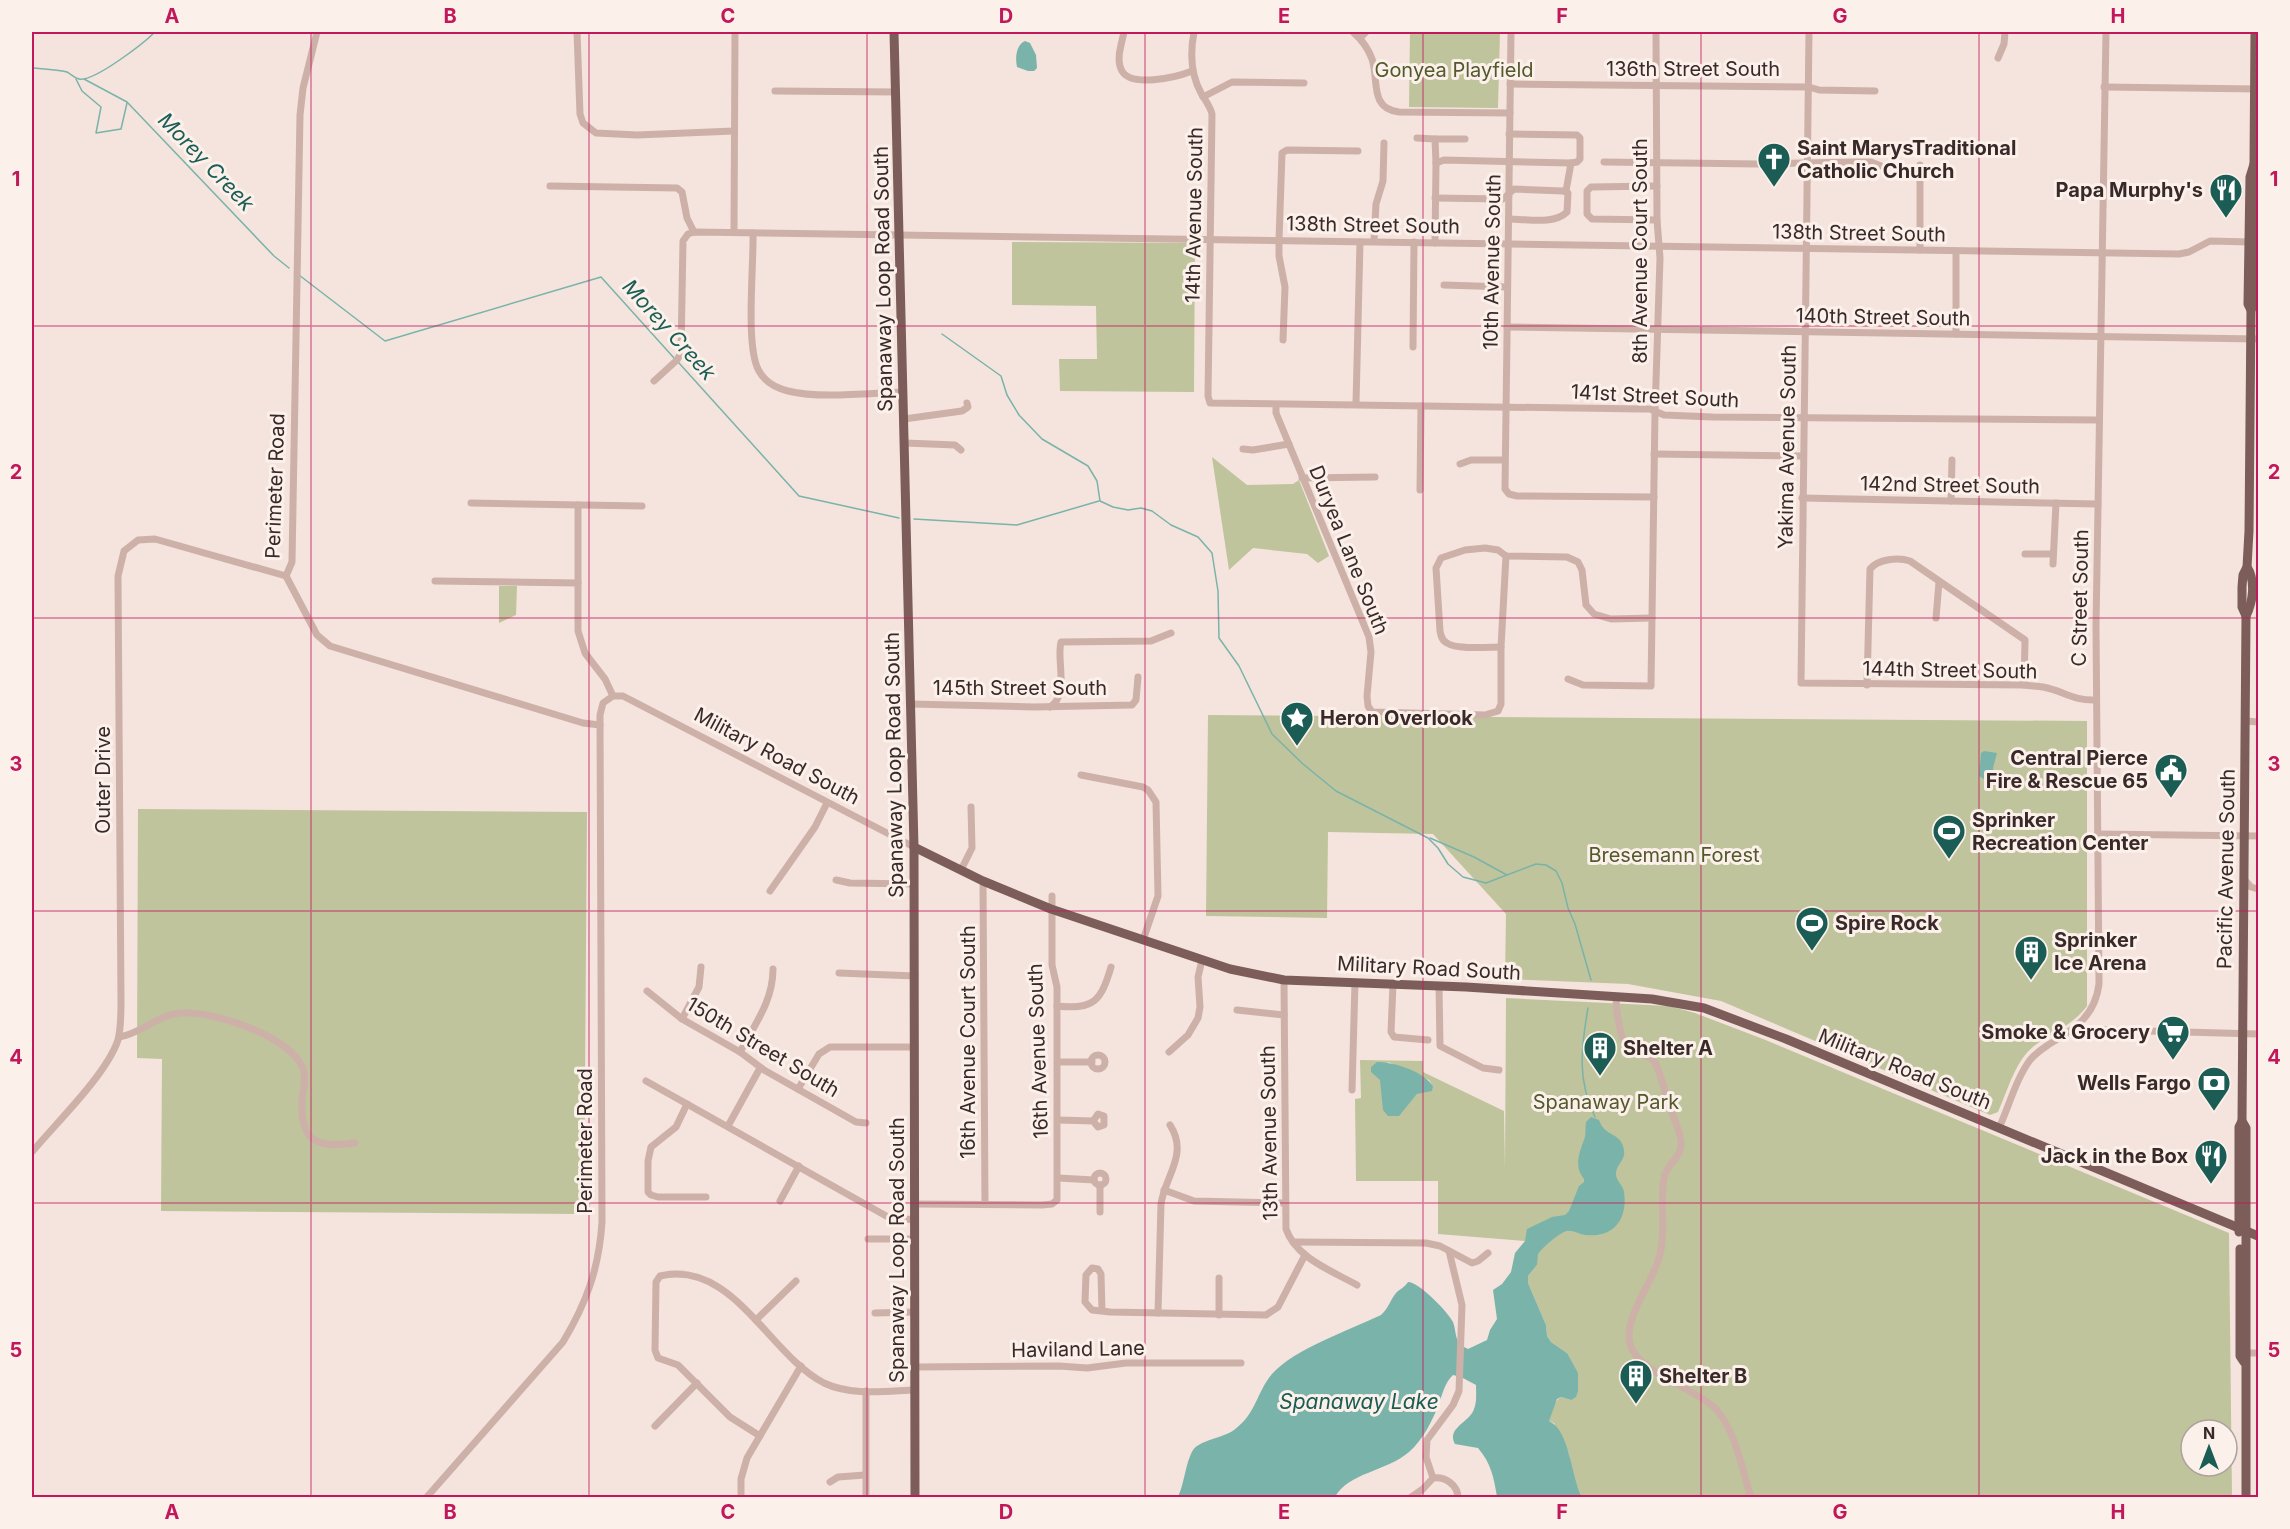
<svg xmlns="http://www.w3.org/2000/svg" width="2290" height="1529" font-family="Inter,sans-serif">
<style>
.green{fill:#bfc49c;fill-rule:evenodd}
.water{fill:#7ab3a9}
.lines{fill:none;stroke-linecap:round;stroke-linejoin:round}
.stream{stroke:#7ab3a9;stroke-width:1.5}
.minor{stroke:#cdb1a8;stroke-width:7}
.major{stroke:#7c5d59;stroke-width:9}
.grid{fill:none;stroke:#c2185b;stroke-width:1.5;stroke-opacity:0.55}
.labels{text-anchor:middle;stroke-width:6;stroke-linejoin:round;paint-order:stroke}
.street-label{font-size:20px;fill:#392a29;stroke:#fbf0ea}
.park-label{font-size:20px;fill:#52592b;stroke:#fbf0ea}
.poi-label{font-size:20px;font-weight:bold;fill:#392a29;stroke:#fbf0ea;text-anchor:start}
.water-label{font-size:21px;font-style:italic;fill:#1b5d54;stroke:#fbf0ea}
.neatline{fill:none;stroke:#c2185b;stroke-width:2}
.grid-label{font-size:20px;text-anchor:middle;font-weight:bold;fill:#c2185b}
</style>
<rect width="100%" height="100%" fill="#f4e4dd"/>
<g class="green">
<path d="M1410 32H1500L1498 108 1409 107Z"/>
<path d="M1012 242 1195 243 1194 392 1060 391 1059 359H1097L1096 306 1012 305Z"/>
<path d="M1212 457 1247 485 1293 484 1299 480 1329 556 1318 563 1307 554 1253 548 1229 570Z"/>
<path d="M499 586H517L516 615 499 623Z"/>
<path d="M1208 715 2087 721V1006C2070 1028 2054 1030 2034 1046 2015 1061 2008 1090 1998 1112L1990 1115 1721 1001 1628 984 1505 979 1506 914 1433 834 1328 832 1327 918 1206 916Z"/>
<path d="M138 809 587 812 584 1214 161 1211 162 1059 137 1058Z"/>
<path d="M1506 998 1669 1006 1695 1013 1763 1039 2229 1233 2232 1497H1582L1573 1478 1569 1454 1554 1423 1549 1421C1549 1414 1555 1400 1561 1397L1571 1400 1567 1353 1551 1342 1547 1336 1546 1325 1528 1283V1276L1537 1265V1254L1525 1241 1438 1234V1181H1356L1355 1099 1361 1098 1360 1060 1423 1061V1072L1504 1111 1505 1170ZM1388 1062 1429 1080 1433 1086 1417 1094 1399 1115C1383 1092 1376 1090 1388 1062ZM2191 1430H2227V1466H2191Z"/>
</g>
<g class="water">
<path d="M1025 41 1030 43 1036 55 1037 68 1034 71H1028L1017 67C1015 58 1016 45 1025 41Z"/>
<path d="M1984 751 1997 753 1993 768 1995 781 1992 784 1979 776 1981 753Z"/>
<path d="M1377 1062C1394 1062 1423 1071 1433 1086L1432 1091 1417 1094 1399 1116H1388L1383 1110 1380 1080 1371 1072V1067Z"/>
<path d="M1591 1117 1599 1120C1605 1138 1621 1131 1624 1150 1626 1161 1615 1165 1616 1175 1617 1182 1623 1185 1624 1192 1628 1220 1613 1238 1585 1235 1579 1234 1572 1230 1567 1231 1560 1232 1542 1248 1538 1254L1537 1265 1528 1276V1283L1546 1325 1547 1336 1551 1342 1567 1353 1578 1373V1391L1576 1397 1571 1400 1561 1397 1557 1399 1549 1421C1570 1430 1571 1478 1582 1497H1497C1494 1478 1491 1463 1478 1448L1455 1444C1446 1428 1470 1422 1474 1409 1477 1402 1476 1393 1476 1385L1461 1377 1453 1375C1445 1382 1442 1395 1439 1404 1432 1421 1423 1440 1409 1452 1387 1471 1348 1473 1335 1497L1177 1498C1184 1488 1185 1463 1193 1450 1200 1440 1223 1438 1234 1430 1257 1413 1256 1393 1272 1374 1294 1349 1350 1330 1381 1315 1389 1308 1390 1300 1396 1293 1401 1288 1404 1288 1408 1282 1419 1282 1447 1311 1453 1322 1456 1330 1455 1338 1460 1345L1468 1349 1487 1340 1490 1330 1497 1319 1493 1290 1502 1284 1511 1272 1515 1253 1525 1241 1527 1229 1552 1217 1565 1215 1569 1211 1579 1186 1584 1182V1179C1573 1166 1580 1151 1585 1137 1586 1132 1585 1127 1586 1122Z"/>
</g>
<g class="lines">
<g class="stream">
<path d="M33 68C44 69 56 69 67 72 71 74 74 78 79 79 94 82 144 43 155 32"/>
<path d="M76 79 82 91 101 107 96 133 121 129 127 103"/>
<path d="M84 79 127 102 274 256 289 268"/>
<path d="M299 275 385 341 601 277 674 358"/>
<path d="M942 334 1001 376 1007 395 1019 415 1042 439 1088 466 1097 481 1100 501 1113 507 1128 510 1141 508 1152 511 1171 525 1198 537 1212 553 1218 591 1219 638 1239 666 1272 734 1303 764 1336 791 1428 838 1438 848 1448 864 1463 877 1486 883 1536 864 1546 865 1556 871 1562 883 1568 908 1575 924 1591 980"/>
<path d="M679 363 799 496 899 518"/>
<path d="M914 519 1017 525 1099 501"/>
<path d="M1430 838 1474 857 1507 875"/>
<path d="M1588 1008C1581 1048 1577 1080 1595 1117"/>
</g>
<g class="minor">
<path d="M577 32 580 114 583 123 596 133 637 135 734 131"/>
<path d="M1124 32C1122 43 1116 58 1121 69 1129 89 1177 77 1192 71"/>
<path d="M1194 32C1190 53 1190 73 1201 93 1205 100 1210 106 1212 114L1208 396 1210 403 1642 409H1650L1664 415 1713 417 2099 420"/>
<path d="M1353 32C1361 39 1368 48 1372 59 1379 79 1369 109 1399 112L1510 113"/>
<path d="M1511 32 1505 489 1509 494 1517 496 1654 497"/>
<path d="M1809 32 1801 683 2024 685C2030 686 2037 686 2043 687 2064 691 2073 701 2096 700"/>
<path d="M1360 38 1366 32"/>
<path d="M1998 58 2004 44 2005 32"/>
<path d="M1510 84 1809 87 1819 90 1875 91"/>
<path d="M2104 87 2258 89"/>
<path d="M775 91 896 92"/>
<path d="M1203 97 1232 82 1304 83"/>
<path d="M1417 138 1435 139 1436 163 1435 243"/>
<path d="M1435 139H1465"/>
<path d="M1604 162 1758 164 1856 162H1871L1881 166"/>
<path d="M1436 163 1444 160 1571 163 1577 162 1580 159V138L1577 135 1509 134"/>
<path d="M550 186 677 188 682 192 687 218 694 232"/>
<path d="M1657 186 1591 187 1587 191V214L1592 219 1657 220"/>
<path d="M1566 191 1571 163"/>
<path d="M1435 198 1503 199 1514 189 1563 191 1568 193 1567 212C1554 225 1527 219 1509 219"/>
<path d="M734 232 735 32"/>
<path d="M753 233C754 265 745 347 759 371 765 382 776 388 788 391 820 399 870 393 903 392"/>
<path d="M1374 241 1376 204 1383 181 1384 143"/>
<path d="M1920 250V165"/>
<path d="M1956 251V334"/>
<path d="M1444 285 1507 287"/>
<path d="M1507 327 2258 339"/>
<path d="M1283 340 1285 287 1279 256V240L1282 153 1287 150 1358 151"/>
<path d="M1413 347 1414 242"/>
<path d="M654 381 677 360 681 353 683 241 688 234 694 232 2179 254 2189 252 2210 241 2251 242"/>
<path d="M1356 404 1360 242"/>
<path d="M1276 405V413L1369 637 1371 652 1367 696 1368 706 1372 712 1485 715 1498 711 1501 704V647L1506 556"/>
<path d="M904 419 962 411 968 407 967 403"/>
<path d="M905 443 955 445 961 450"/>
<path d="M1243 449 1253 450 1289 444"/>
<path d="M1654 454 1803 456"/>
<path d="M1460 464 1471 460H1504"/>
<path d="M1302 478 1375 477"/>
<path d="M1420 490 1421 406"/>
<path d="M1802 498 2098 504"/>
<path d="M1951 501 1952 460"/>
<path d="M471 503 642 506"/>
<path d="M578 505V631L585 653 605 679 613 696"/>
<path d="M2025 554H2052"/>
<path d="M2053 564 2056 503"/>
<path d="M286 576 292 562 300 115 303 88 317 32"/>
<path d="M286 576 317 635 330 646 583 723 600 725"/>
<path d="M435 581 578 583"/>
<path d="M1936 618 1939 582"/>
<path d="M1501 647C1489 647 1457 650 1447 643 1442 641 1441 636 1440 631L1436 568 1441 558 1465 550 1485 548 1498 550 1506 556 1567 557 1578 562 1582 570 1586 605 1594 614 1611 619 1652 618"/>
<path d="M1568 679 1583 685 1651 686 1655 412 1660 258 1657 220 1656 32"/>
<path d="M1867 685 1870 569C1878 559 1898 557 1910 561L2025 640 2024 685"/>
<path d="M911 704 1034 707 1132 705 1136 700 1138 677"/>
<path d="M1050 707C1070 695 1056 660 1061 642L1151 641 1171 633"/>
<path d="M2246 721 2258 722"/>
<path d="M1081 775 1143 787 1148 790 1156 802 1158 896 1143 940"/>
<path d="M2097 834 2258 836"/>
<path d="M961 870 972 848 971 807"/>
<path d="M2244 879 2251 887 2258 889"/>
<path d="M836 880 850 883 914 884"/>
<path d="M983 881 985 1204"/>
<path d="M770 891 815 827 827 803"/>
<path d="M839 973 915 976"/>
<path d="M1284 980 1286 1229C1296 1258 1332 1271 1357 1285"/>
<path d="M1393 984 1391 1032 1394 1037 1428 1040"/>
<path d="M1439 986 1440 1046 1483 1068 1499 1070"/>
<path d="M647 991 682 1019 740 1052 764 1070 856 1122 866 1123"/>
<path d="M1616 997C1616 1008 1620 1046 1631 1051 1641 1055 1650 1055 1656 1064 1662 1078 1665 1093 1670 1108 1674 1119 1680 1130 1681 1142 1683 1157 1666 1164 1664 1178 1659 1207 1668 1235 1657 1264 1648 1288 1624 1320 1630 1344 1638 1373 1695 1388 1716 1409 1735 1430 1743 1471 1751 1498"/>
<path d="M1057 1006C1094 1010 1101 1001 1111 967"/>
<path d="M1237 1010 1284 1015"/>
<path d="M682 1019 699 987 701 967"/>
<path d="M2074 1029 2258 1034"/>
<path d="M119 1037C141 1034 158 1014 182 1013 215 1011 289 1036 303 1068 307 1078 303 1089 302 1099 300 1143 317 1148 355 1143"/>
<path d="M740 1052C755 1024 773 1001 773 969"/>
<path d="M1169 1052 1188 1035 1198 1018 1200 1007 1198 977 1202 960"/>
<circle cx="1098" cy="1062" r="7"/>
<path d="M1058 1062H1092"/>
<path d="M646 1081 888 1217 915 1220"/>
<path d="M798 1089 819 1054 830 1047H915"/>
<path d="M1352 1090 1355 983"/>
<path d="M687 1104 676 1127 651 1147 648 1161V1192L651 1195 658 1197H706"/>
<path d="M1058 1120 1093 1121 1098 1127 1104 1125V1116L1098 1114 1093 1121"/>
<path d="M728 1126 760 1068"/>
<path d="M1999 1128C2009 1106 2016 1079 2030 1060 2035 1054 2042 1049 2048 1045 2074 1029 2095 1017 2099 984L2096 626 2106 32"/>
<path d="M32 1152C57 1122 106 1075 118 1040 121 1028 121 1014 121 1002L118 576 124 551 138 540 155 539 286 576"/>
<circle cx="1100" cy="1179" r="6"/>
<path d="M1058 1178 1094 1180"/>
<path d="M1100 1185V1212"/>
<path d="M1164 1190 1194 1201 1284 1203"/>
<path d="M780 1201 799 1166"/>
<path d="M915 1204 1042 1205 1052 1204 1057 1200V987L1052 965V896"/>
<path d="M868 1239H915"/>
<path d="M1293 1242 1426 1243 1440 1246 1472 1263 1478 1261 1488 1253"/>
<path d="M1102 1311 1101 1274 1098 1269 1092 1268 1086 1275 1085 1302 1092 1310 1110 1312 1266 1315 1278 1307 1305 1255"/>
<path d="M875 1313 915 1312"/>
<path d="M1158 1313 1161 1204C1165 1176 1189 1154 1170 1125"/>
<path d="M1219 1315V1278"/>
<path d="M756 1320 796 1281"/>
<path d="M2247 1353H2258"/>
<path d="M915 1367 1059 1366 1087 1368 1126 1363H1241"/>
<path d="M866 1391V1498"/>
<path d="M655 1426 697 1383"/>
<path d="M760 1436 730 1417 678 1365 658 1358 655 1350 656 1282 660 1276C733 1259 769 1355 824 1383 851 1396 886 1391 915 1390"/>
<path d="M1433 1478 1426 1457 1427 1440 1453 1405 1459 1391 1462 1305 1449 1251"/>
<path d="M1433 1478C1445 1476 1458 1485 1458 1498"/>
<path d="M830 1482 838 1477 865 1475"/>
<path d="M426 1498 563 1342C587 1302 599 1268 602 1222L600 715 603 703 613 696H623L914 847"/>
<path d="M741 1498V1479L747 1458 801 1366"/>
<path d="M1410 1498 1423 1489 1433 1478"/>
</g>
<g class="major">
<path d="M894 32 914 847 915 1498"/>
<path d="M2251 310 2248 304 2250 177 2254 164"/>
<path d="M2246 616 2242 607V587L2243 575 2247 567 2249 531 2251 310 2254 304 2257 177 2254 164 2255 32"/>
<path d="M914 847 983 881 1051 909 1230 969 1284 980 1466 987 1652 999 1704 1008 1786 1039 2258 1236"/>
<path d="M2239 1232V1127L2242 1121"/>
<path d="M2240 1249V1356L2244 1362"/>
<path d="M2246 1498V1128L2242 1121 2246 616C2253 602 2256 581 2247 567"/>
</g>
</g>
<path class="grid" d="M311 32V1498M589 32V1498M867 32V1498M1145 32V1498M1423 32V1498M1701 32V1498M1979 32V1498M32 326H2258M32 618H2258M32 911H2258M32 1203H2258"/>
<defs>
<g id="church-pin" transform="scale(1.725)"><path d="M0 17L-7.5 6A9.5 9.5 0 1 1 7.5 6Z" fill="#1b5d54" stroke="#fbf0ea"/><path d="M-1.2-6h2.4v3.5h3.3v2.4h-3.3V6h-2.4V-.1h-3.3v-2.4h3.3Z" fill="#fff"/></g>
<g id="restaurant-pin" transform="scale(1.725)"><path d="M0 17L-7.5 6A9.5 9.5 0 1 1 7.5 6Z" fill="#1b5d54" stroke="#fbf0ea"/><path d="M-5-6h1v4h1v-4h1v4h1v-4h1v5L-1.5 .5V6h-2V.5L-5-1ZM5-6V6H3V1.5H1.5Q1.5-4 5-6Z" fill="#fff"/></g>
<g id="sight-pin" transform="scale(1.725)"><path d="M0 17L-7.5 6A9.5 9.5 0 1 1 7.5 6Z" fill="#1b5d54" stroke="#fbf0ea"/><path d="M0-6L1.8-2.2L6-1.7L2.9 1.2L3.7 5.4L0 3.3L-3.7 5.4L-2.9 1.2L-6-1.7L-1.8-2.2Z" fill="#fff"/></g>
<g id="civic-pin" transform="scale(1.725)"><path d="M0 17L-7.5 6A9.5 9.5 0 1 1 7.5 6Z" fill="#1b5d54" stroke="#fbf0ea"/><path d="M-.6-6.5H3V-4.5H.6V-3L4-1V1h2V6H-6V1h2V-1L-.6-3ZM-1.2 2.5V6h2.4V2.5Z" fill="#fff"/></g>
<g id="stadium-pin" transform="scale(1.725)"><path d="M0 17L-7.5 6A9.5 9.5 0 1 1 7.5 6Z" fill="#1b5d54" stroke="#fbf0ea"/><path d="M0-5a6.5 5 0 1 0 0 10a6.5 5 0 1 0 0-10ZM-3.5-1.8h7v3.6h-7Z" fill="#fff"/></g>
<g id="building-pin" transform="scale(1.725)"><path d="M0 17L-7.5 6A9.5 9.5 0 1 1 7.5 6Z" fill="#1b5d54" stroke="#fbf0ea"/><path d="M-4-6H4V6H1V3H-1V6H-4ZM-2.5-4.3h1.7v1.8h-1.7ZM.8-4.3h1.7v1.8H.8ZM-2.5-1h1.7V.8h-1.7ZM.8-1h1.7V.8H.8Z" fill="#fff"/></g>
<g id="supermarket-pin" transform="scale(1.725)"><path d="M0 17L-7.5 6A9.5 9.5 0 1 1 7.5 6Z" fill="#1b5d54" stroke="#fbf0ea"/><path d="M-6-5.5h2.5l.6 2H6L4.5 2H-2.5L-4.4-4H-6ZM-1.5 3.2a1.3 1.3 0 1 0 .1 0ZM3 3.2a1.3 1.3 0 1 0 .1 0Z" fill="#fff"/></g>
<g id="bank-pin" transform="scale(1.725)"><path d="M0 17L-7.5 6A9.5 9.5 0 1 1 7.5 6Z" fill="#1b5d54" stroke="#fbf0ea"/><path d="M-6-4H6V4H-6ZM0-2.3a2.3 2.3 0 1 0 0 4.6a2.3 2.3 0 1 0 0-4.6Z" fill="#fff"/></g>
</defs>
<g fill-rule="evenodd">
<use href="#church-pin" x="1774" y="159"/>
<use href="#restaurant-pin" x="2226" y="190"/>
<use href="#sight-pin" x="1297" y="718"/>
<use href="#civic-pin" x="2171" y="770"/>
<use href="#stadium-pin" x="1949" y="831"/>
<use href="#stadium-pin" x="1812" y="923"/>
<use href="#building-pin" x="2031" y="952"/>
<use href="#supermarket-pin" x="2173" y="1032"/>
<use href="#building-pin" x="1600" y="1048"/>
<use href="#bank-pin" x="2214" y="1083"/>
<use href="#restaurant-pin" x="2211" y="1156"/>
<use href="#building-pin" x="1636" y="1376"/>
</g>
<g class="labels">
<g class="street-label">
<text x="1693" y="76">136th Street South</text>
<text transform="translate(1194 215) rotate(-89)" y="7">14th Avenue South</text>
<text transform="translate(1373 225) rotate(1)" y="7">138th Street South</text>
<text transform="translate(1859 233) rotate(1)" y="7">138th Street South</text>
<text transform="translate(1640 251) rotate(-90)" y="7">8th Avenue Court South</text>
<text transform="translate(1492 262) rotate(-89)" y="7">10th Avenue South</text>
<text transform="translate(883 279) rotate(-91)" y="7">Spanaway Loop Road South</text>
<text transform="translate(1883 317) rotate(1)" y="7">140th Street South</text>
<text transform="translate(1655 396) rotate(3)" y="7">141st Street South</text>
<text transform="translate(1787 447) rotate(-89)" y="7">Yakima Avenue South</text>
<text transform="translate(1950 485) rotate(1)" y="7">142nd Street South</text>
<text transform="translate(275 486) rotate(-88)" y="7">Perimeter Road</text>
<text transform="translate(1349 550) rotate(68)" y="7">Duryea Lane South</text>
<text transform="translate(2080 598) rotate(-89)" y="7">C Street South</text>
<text transform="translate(1950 670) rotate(1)" y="7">144th Street South</text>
<text x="1020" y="695">145th Street South</text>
<text transform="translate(777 756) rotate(28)" y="7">Military Road South</text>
<text transform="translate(894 765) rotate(-91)" y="7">Spanaway Loop Road South</text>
<text transform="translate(103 780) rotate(-90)" y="7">Outer Drive</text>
<text transform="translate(2226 869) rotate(-89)" y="7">Pacific Avenue South</text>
<text transform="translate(1429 968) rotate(3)" y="7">Military Road South</text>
<text transform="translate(968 1042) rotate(-90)" y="7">16th Avenue Court South</text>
<text transform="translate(763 1047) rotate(31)" y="7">150th Street South</text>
<text transform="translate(1038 1051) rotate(-92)" y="7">16th Avenue South</text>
<text transform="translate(1905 1069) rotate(22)" y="7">Military Road South</text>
<text transform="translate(1269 1133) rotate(-91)" y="7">13th Avenue South</text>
<text transform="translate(585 1141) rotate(-90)" y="7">Perimeter Road</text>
<text transform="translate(897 1250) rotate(-90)" y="7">Spanaway Loop Road South</text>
<text transform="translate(1078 1349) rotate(-1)" y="7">Haviland Lane</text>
</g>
<g class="park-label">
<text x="1454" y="77">Gonyea Playfield</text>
<text x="1674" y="862">Bresemann Forest</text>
<text x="1606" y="1109">Spanaway Park</text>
</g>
<g class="poi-label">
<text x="1797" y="155">Saint MarysTraditional<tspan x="1797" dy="23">Catholic Church</tspan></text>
<text x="2203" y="197" text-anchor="end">Papa Murphy's</text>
<text x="1320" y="725">Heron Overlook</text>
<text x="2148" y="765" text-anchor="end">Central Pierce<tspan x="2148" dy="23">Fire &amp; Rescue 65</tspan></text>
<text x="1972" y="827">Sprinker<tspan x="1972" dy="23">Recreation Center</tspan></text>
<text x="1835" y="930">Spire Rock</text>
<text x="2054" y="947">Sprinker<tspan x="2054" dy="23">Ice Arena</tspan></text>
<text x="2150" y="1039" text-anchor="end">Smoke &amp; Grocery</text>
<text x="1623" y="1055">Shelter A</text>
<text x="2191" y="1090" text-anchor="end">Wells Fargo</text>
<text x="2188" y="1163" text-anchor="end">Jack in the Box</text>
<text x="1659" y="1383">Shelter B</text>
</g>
<g class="water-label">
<text transform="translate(206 162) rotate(46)" y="7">Morey Creek</text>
<text transform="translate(669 330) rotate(48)" y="7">Morey Creek</text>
<text x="1359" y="1409">Spanaway Lake</text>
</g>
</g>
<rect width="2290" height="1529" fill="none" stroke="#fbf0ea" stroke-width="66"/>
<g transform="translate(2209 1448)"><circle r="28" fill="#fbf0ea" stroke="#ada19d" stroke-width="1.5"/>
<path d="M0-4.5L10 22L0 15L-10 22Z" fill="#1b5d54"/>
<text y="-9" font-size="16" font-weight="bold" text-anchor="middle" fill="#392a29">N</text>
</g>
<rect x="33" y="33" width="2224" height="1463" class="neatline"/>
<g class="grid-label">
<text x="172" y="23">A</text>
<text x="450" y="23">B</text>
<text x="728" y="23">C</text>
<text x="1006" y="23">D</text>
<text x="1284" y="23">E</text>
<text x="1562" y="23">F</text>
<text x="1840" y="23">G</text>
<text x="2118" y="23">H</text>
<text x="16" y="186">1</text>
<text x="2274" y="186">1</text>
<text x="16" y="479">2</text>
<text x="2274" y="479">2</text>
<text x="16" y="771">3</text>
<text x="2274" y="771">3</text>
<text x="16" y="1064">4</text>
<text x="2274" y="1064">4</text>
<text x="16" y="1357">5</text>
<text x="2274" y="1357">5</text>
<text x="172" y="1519">A</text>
<text x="450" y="1519">B</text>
<text x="728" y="1519">C</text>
<text x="1006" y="1519">D</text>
<text x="1284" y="1519">E</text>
<text x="1562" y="1519">F</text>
<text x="1840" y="1519">G</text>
<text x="2118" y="1519">H</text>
</g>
</svg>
